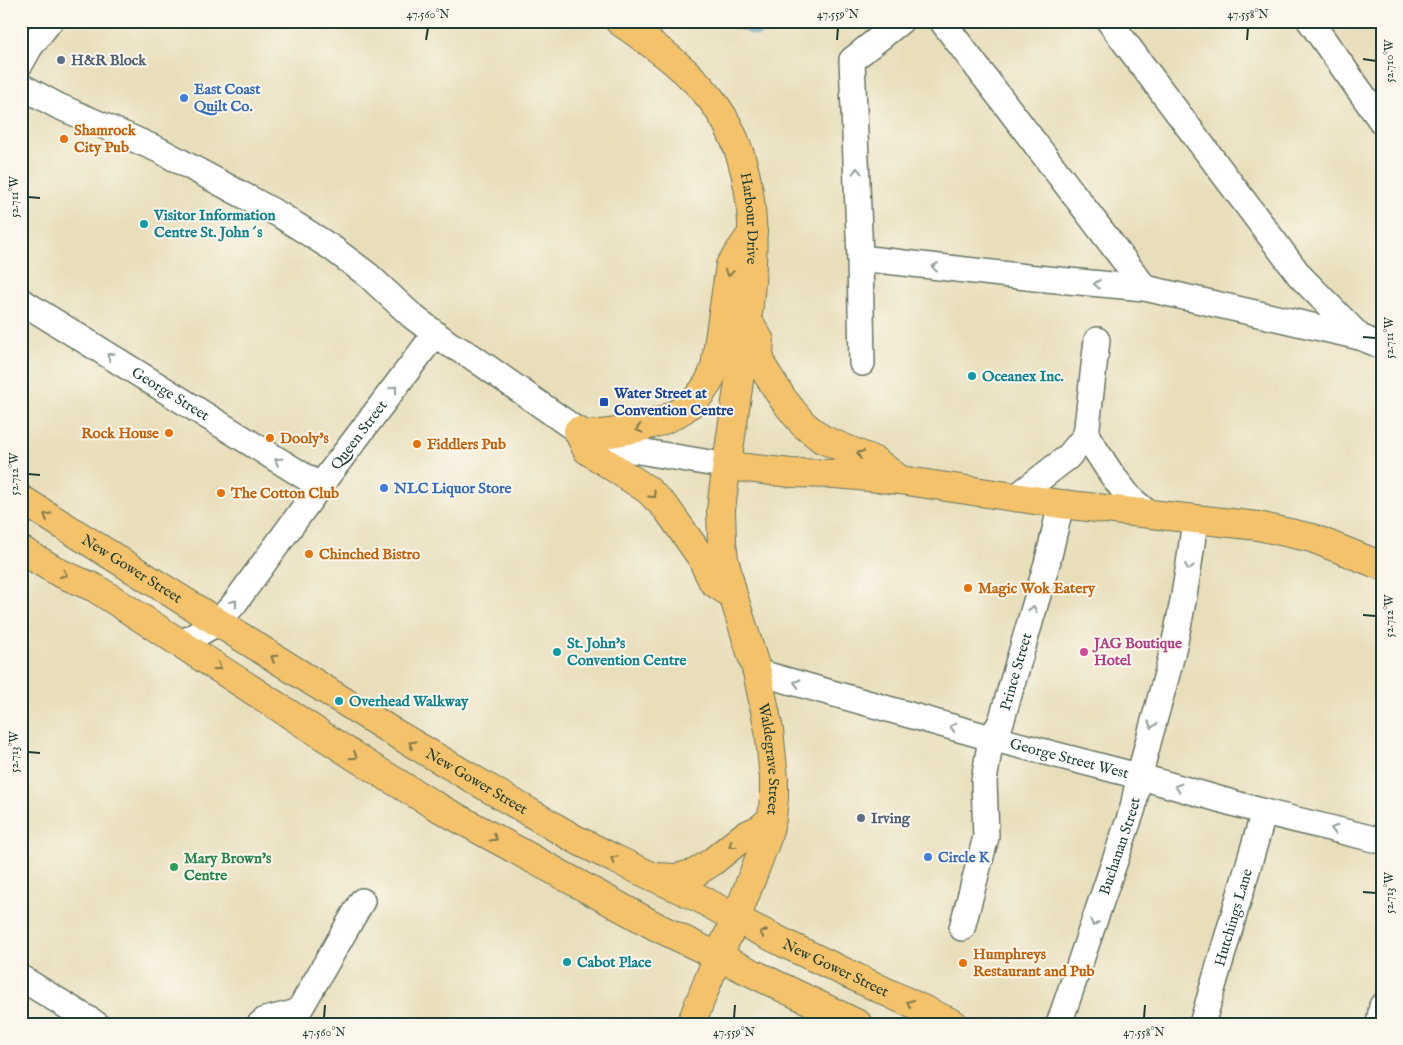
<svg xmlns="http://www.w3.org/2000/svg" width="1403" height="1045" font-family="'IM FELL English',serif">
<style>
.water{fill:#68afdf;stroke:#44768a}
.lines{fill:none;stroke-linecap:round;stroke-linejoin:round}
.minor-casing{stroke:#657563;stroke-width:28}
.major-casing{stroke:#657563;stroke-width:30}
.minor{stroke:#fff;stroke-width:25}
.major{stroke:#f3c26a;stroke-width:28}
.oneway{stroke:#8f9e9a}
.oneway2{stroke:#7e794c}
.ticks{fill:none;stroke:#1f3d34;stroke-width:2}
.service-dot{fill:#5c6f8a;stroke:#fbf7ec;stroke-width:2}
.shop-dot{fill:#3f7fe0;stroke:#fbf7ec;stroke-width:2}
.food-dot{fill:#e8710a;stroke:#fbf7ec;stroke-width:2}
.culture-dot{fill:#0f9aa8;stroke:#fbf7ec;stroke-width:2}
.transit-dot{fill:#1a4fb4;stroke:#fbf7ec;stroke-width:2}
.hotel-dot{fill:#d1479c;stroke:#fbf7ec;stroke-width:2}
.leisure-dot{fill:#2e9e5b;stroke:#fbf7ec;stroke-width:2}
.labels{text-anchor:middle;stroke-width:4;stroke-linejoin:round;paint-order:stroke}
.service-label{font-size:15px;font-weight:bold;fill:#4e5e75;stroke:#fbf7ec;text-anchor:start}
.shop-label{font-size:15px;font-weight:bold;fill:#366cbe;stroke:#fbf7ec;text-anchor:start}
.food-label{font-size:15px;font-weight:bold;fill:#c56008;stroke:#fbf7ec;text-anchor:start}
.culture-label{font-size:15px;font-weight:bold;fill:#0d838f;stroke:#fbf7ec;text-anchor:start}
.street-label{font-size:15px;fill:#1f3d34;stroke:#fbf7ec}
.transit-label{font-size:15px;font-weight:bold;fill:#164399;stroke:#fbf7ec;text-anchor:start}
.hotel-label{font-size:15px;font-weight:bold;fill:#b23c85;stroke:#fbf7ec;text-anchor:start}
.leisure-label{font-size:15px;font-weight:bold;fill:#27864d;stroke:#fbf7ec;text-anchor:start}
.neatline{fill:none;stroke:#1f3d34;stroke-width:2}
.ticks-label{font-size:12px;text-anchor:middle;fill:#1f3d34}
</style>
<rect width="100%" height="100%" fill="#fbf7ec"/>
<filter id="ink" filterUnits="userSpaceOnUse"><feTurbulence type="fractalNoise" baseFrequency=".02" numOctaves="2"/><feDisplacementMap in="SourceGraphic" scale="10" xChannelSelector="R" yChannelSelector="G"/><feConvolveMatrix kernelMatrix="1 2 1 2 8 2 1 2 1" color-interpolation-filters="sRGB"/></filter>
<filter id="wash" filterUnits="userSpaceOnUse"><feTurbulence type="fractalNoise" baseFrequency=".0096" numOctaves="4" result="noise"/><feDisplacementMap in="SourceGraphic" scale="20" xChannelSelector="R" yChannelSelector="G"/><feGaussianBlur stdDeviation="1.12" result="paint"/><feColorMatrix in="noise" values="0 0 0 0 0 0 0 0 0 0 0 0 0 0 0 0 0 1.4 0 .05"/><feComposite in="paint" operator="in"/></filter>
<g filter="url(#wash)">
<rect width="100%" height="100%" fill="#e8deba"/>
<path class="water" d="M715 21H779L758 36Z"/>
</g>
<g filter="url(#ink)">
<g class="lines">
<g class="minor-casing">
<g id="minor">
<path d="M901 21 852 60 860 258 1036 278 1145 288"/>
<path d="M942 21 1145 288 1360 337"/>
<path d="M1109 21 1300 276 1360 337 1382 346"/>
<path d="M1310 21 1382 122"/>
<path d="M21 63 30 47 50 21"/>
<path d="M21 86 58 106 159 150 280 215 332 248 368 275 412 316 449 344 471 356 578 431 633 450 728 466"/>
<path d="M860 258 862 363"/>
<path id="s1" d="M21 301 320 486"/>
<path d="M1086 435 1112 475 1130 498 1149 514"/>
<path d="M1016 497 1068 457 1086 435 1097 340"/>
<path id="s2" d="M182 643 217 623 234 604 320 486 435 334"/>
<path id="s3" d="M757 672 991 738 1138 776 1264 812 1382 841"/>
<path id="s4" d="M962 928 986 837 984 781 991 738 1001 722 1048 560 1061 504"/>
<path d="M21 978 96 1024"/>
<path d="M260 1024 265 1020 298 1012 362 901"/>
<path id="s5" d="M1059 1024 1133 808C1141 761 1156 716 1168 670 1181 620 1189 570 1195 519"/>
<path id="s6" d="M1202 1024 1264 812"/>
<path d="M1379 1024 1382 1006"/>
</g>
</g>
<g class="major-casing">
<g id="major">
<path id="s7" d="M619 21C653 45 689 69 714 103 766 174 754 271 743 353 736 405 727 458 721 510L722 542 724 559 733 595 757 672 769 730 774 778V798L772 818 767 838 736 919 718 956 691 1024"/>
<path d="M752 327 760 341 759 353 762 366 783 399 803 424 822 439 875 461 899 479"/>
<path d="M578 431 587 450 648 490 667 509 701 557 713 582 731 594"/>
<path d="M589 435C638 431 698 421 715 367L730 265 753 232"/>
<path d="M728 466 791 473 836 474 900 480 1061 504 1258 526 1312 538 1382 566"/>
<path id="s8" d="M21 499 388 729 575 839 615 859 703 900 736 919 794 948 954 1024"/>
<path d="M21 550 60 573 95 588 368 765 434 805 657 927 858 1024"/>
<path d="M655 877 676 878 695 873 712 862 744 836 760 829 772 818"/>
</g>
</g>
<use href="#minor" class="minor"/>
<use href="#major" class="major"/>
</g>
<defs><path id="oneway-chevron" d="M-2-3.5L2.5 0L-2 3.5" fill="none" stroke-width="1.6" stroke-linecap="round" stroke-linejoin="round" transform="scale(1.25)"/></defs>
<g class="oneway">
<use href="#oneway-chevron" transform="translate(857 171) rotate(-92)"/>
<use href="#oneway-chevron" transform="translate(935 267) rotate(-173)"/>
<use href="#oneway-chevron" transform="translate(1097 284) rotate(-175)"/>
<use href="#oneway-chevron" transform="translate(110 356) rotate(-148)"/>
<use href="#oneway-chevron" transform="translate(394 389) rotate(-53)"/>
<use href="#oneway-chevron" transform="translate(278 461) rotate(-148)"/>
<use href="#oneway-chevron" transform="translate(1189 567) rotate(99)"/>
<use href="#oneway-chevron" transform="translate(234 603) rotate(-51)"/>
<use href="#oneway-chevron" transform="translate(1033 609) rotate(-74)"/>
<use href="#oneway-chevron" transform="translate(797 683) rotate(-164)"/>
<use href="#oneway-chevron" transform="translate(1152 725) rotate(106)"/>
<use href="#oneway-chevron" transform="translate(953 727) rotate(-164)"/>
<use href="#oneway-chevron" transform="translate(1178 787) rotate(-164)"/>
<use href="#oneway-chevron" transform="translate(1334 829) rotate(-166)"/>
<use href="#oneway-chevron" transform="translate(1094 923) rotate(109)"/>
</g>
<g class="oneway2">
<use href="#oneway-chevron" transform="translate(729 273) rotate(98)"/>
<use href="#oneway-chevron" transform="translate(639 429) rotate(166)"/>
<use href="#oneway-chevron" transform="translate(860 454) rotate(-157)"/>
<use href="#oneway-chevron" transform="translate(653 495) rotate(44)"/>
<use href="#oneway-chevron" transform="translate(47 516) rotate(-148)"/>
<use href="#oneway-chevron" transform="translate(64 574) rotate(25)"/>
<use href="#oneway-chevron" transform="translate(274 658) rotate(-148)"/>
<use href="#oneway-chevron" transform="translate(218 667) rotate(33)"/>
<use href="#oneway-chevron" transform="translate(412 744) rotate(-150)"/>
<use href="#oneway-chevron" transform="translate(354 756) rotate(33)"/>
<use href="#oneway-chevron" transform="translate(494 838) rotate(29)"/>
<use href="#oneway-chevron" transform="translate(732 845) rotate(142)"/>
<use href="#oneway-chevron" transform="translate(614 859) rotate(-153)"/>
<use href="#oneway-chevron" transform="translate(763 933) rotate(-154)"/>
<use href="#oneway-chevron" transform="translate(910 1003) rotate(-155)"/>
</g>
</g>
<path class="ticks" d="M426 40 428 28M837 40 838 28M1247 40 1248 28M1363 59 1376 61M28 197 40 198M1363 337 1376 338M28 474 40 475M1363 615 1376 616M28 752 40 753M1363 892 1376 893M324 1018 325 1005M734 1018 735 1005M1144 1018 1145 1005"/>
<g class="service-dot">
<circle cx="61" cy="60" r="5"/>
<circle cx="861" cy="818" r="5"/>
</g>
<g class="shop-dot">
<circle cx="184" cy="98" r="5"/>
<circle cx="384" cy="488" r="5"/>
<circle cx="928" cy="857" r="5"/>
</g>
<g class="food-dot">
<circle cx="64" cy="139" r="5"/>
<circle cx="169" cy="433" r="5"/>
<circle cx="270" cy="438" r="5"/>
<circle cx="417" cy="444" r="5"/>
<circle cx="221" cy="493" r="5"/>
<circle cx="309" cy="554" r="5"/>
<circle cx="968" cy="588" r="5"/>
<circle cx="963" cy="963" r="5"/>
</g>
<g class="culture-dot">
<circle cx="144" cy="224" r="5"/>
<circle cx="972" cy="376" r="5"/>
<circle cx="557" cy="652" r="5"/>
<circle cx="339" cy="701" r="5"/>
<circle cx="567" cy="962" r="5"/>
</g>
<rect class="transit-dot" x="599" y="397" width="10" height="10" rx="2.5"/>
<circle class="hotel-dot" cx="1084" cy="652" r="5"/>
<circle class="leisure-dot" cx="174" cy="867" r="5"/>
<g class="labels">
<g class="service-label">
<text x="71" y="65">H&amp;R Block</text>
<text x="871" y="823">Irving</text>
</g>
<g class="shop-label">
<text x="194" y="94">East Coast<tspan x="194" dy="17">Quilt Co.</tspan></text>
<text x="394" y="493">NLC Liquor Store</text>
<text x="938" y="862">Circle K</text>
</g>
<g class="food-label">
<text x="74" y="135">Shamrock<tspan x="74" dy="17">City Pub</tspan></text>
<text x="159" y="438" text-anchor="end">Rock House</text>
<text x="280" y="443">Dooly's</text>
<text x="427" y="449">Fiddlers Pub</text>
<text x="231" y="498">The Cotton Club</text>
<text x="319" y="559">Chinched Bistro</text>
<text x="978" y="593">Magic Wok Eatery</text>
<text x="973" y="959">Humphreys<tspan x="973" dy="17">Restaurant and Pub</tspan></text>
</g>
<g class="culture-label">
<text x="154" y="220">Visitor Information<tspan x="154" dy="17">Centre St. John´s</tspan></text>
<text x="982" y="381">Oceanex Inc.</text>
<text x="567" y="648">St. John's<tspan x="567" dy="17">Convention Centre</tspan></text>
<text x="349" y="706">Overhead Walkway</text>
<text x="577" y="967">Cabot Place</text>
</g>
<g class="street-label">
<text dy="5" stroke="none"><textPath href="#s7" startOffset="249">Harbour Drive</textPath></text>
<text dy="5" stroke="none"><textPath href="#s1" startOffset="176">George Street</textPath></text>
<text dy="5" stroke="none"><textPath href="#s2" startOffset="276">Queen Street</textPath></text>
<text dy="5" stroke="none"><textPath href="#s8" startOffset="131">New Gower Street</textPath></text>
<text dy="5" stroke="none"><textPath href="#s4" startOffset="265">Prince Street</textPath></text>
<text dy="5" stroke="none"><textPath href="#s7" startOffset="798">Waldegrave Street</textPath></text>
<text dy="5" stroke="none"><textPath href="#s3" startOffset="324">George Street West</textPath></text>
<text dy="5" stroke="none"><textPath href="#s8" startOffset="536">New Gower Street</textPath></text>
<text dy="5" stroke="none"><textPath href="#s5" startOffset="188">Buchanan Street</textPath></text>
<text dy="5" stroke="none"><textPath href="#s6" startOffset="111">Hutchings Lane</textPath></text>
<text dy="5" stroke="none"><textPath href="#s8" startOffset="941">New Gower Street</textPath></text>
</g>
<g class="transit-label">
<text x="614" y="398">Water Street at<tspan x="614" dy="17">Convention Centre</tspan></text>
</g>
<g class="hotel-label">
<text x="1094" y="648">JAG Boutique<tspan x="1094" dy="17">Hotel</tspan></text>
</g>
<g class="leisure-label">
<text x="184" y="863">Mary Brown's<tspan x="184" dy="17">Centre</tspan></text>
</g>
</g>
<rect width="1403" height="1045" fill="none" stroke="#fbf7ec" stroke-width="55"/>
<rect x="28" y="28" width="1348" height="990" class="neatline"/>
<g class="ticks-label">
<text x="428" y="18">47.560°N</text>
<text x="838" y="18">47.559°N</text>
<text x="1248" y="18">47.558°N</text>
<text transform="translate(1389 61) rotate(-90)" y="4">52.710°W</text>
<text transform="translate(14 197) rotate(-90)" y="4">52.711°W</text>
<text transform="translate(1389 338) rotate(-90)" y="4">52.711°W</text>
<text transform="translate(14 474) rotate(-90)" y="4">52.712°W</text>
<text transform="translate(1389 616) rotate(-90)" y="4">52.712°W</text>
<text transform="translate(14 752) rotate(-90)" y="4">52.713°W</text>
<text transform="translate(1389 893) rotate(-90)" y="4">52.713°W</text>
<text x="324" y="1036">47.560°N</text>
<text x="734" y="1036">47.559°N</text>
<text x="1144" y="1036">47.558°N</text>
</g>
</svg>
